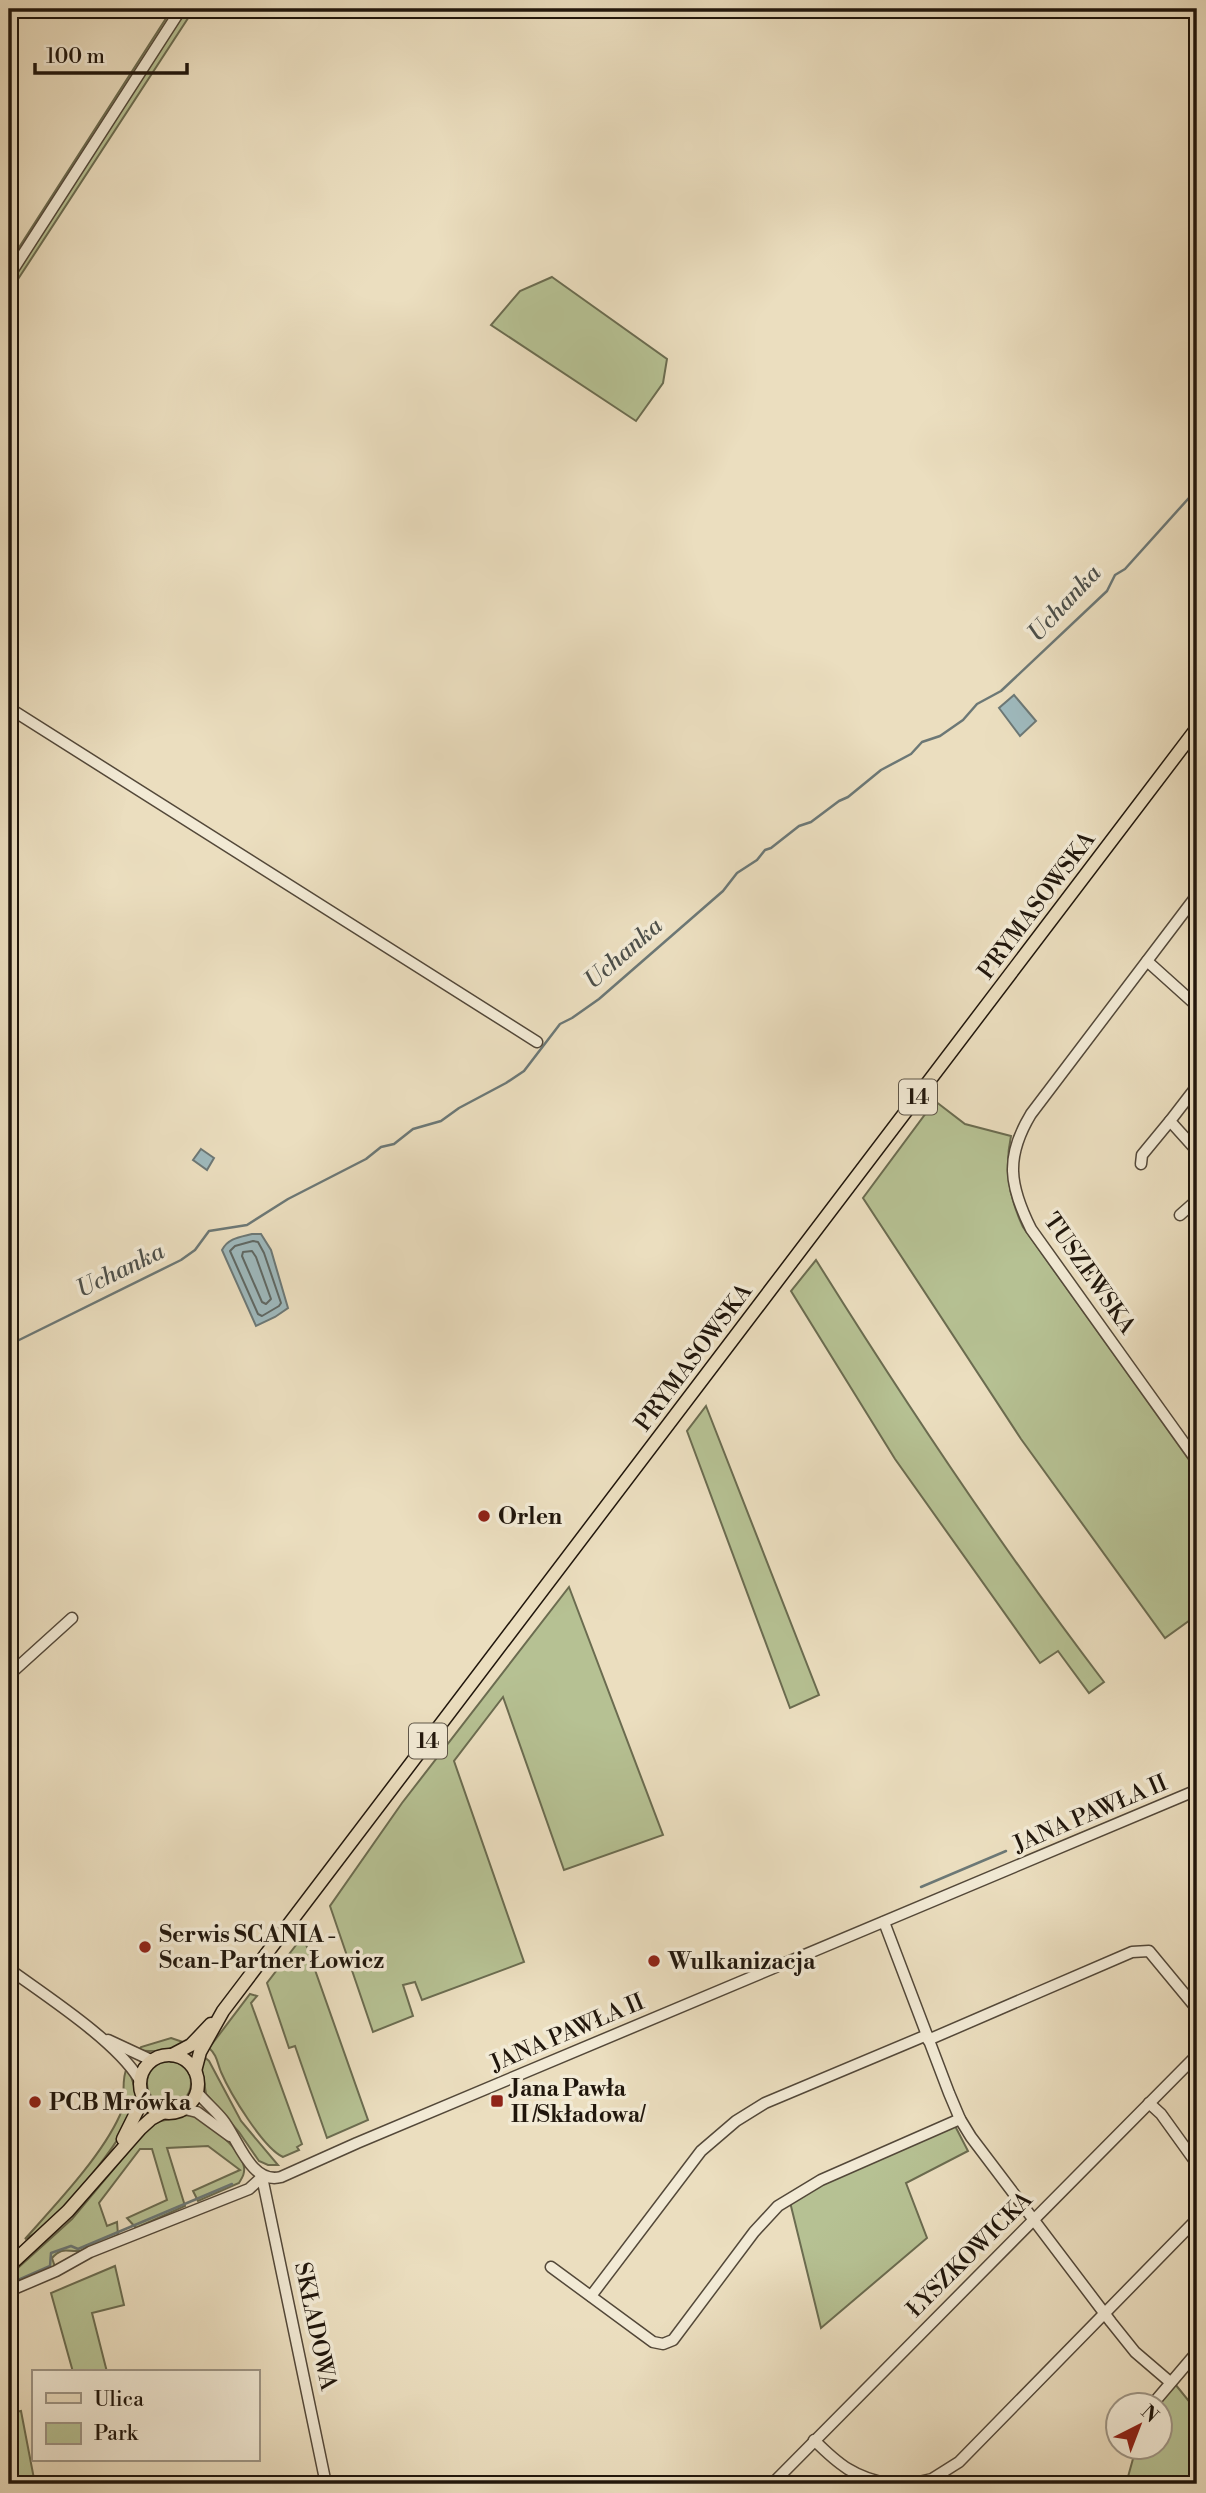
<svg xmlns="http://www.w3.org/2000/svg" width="1206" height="2493" font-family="'Libre Bodoni',serif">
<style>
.green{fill:#b6c193;stroke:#6b6c50;stroke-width:2}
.water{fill:#9eb9bd;stroke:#6c7876;stroke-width:2}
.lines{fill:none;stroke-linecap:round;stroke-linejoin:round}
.shore{stroke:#5f6864;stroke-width:2}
.stream{stroke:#6c7876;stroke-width:2.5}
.minor-casing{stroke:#534839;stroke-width:13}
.major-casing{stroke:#20160c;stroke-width:15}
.minor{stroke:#f2ead5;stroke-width:10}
.major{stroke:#ebdebf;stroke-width:12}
.poi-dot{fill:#8f2418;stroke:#f2ead5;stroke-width:2.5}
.labels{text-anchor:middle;stroke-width:7;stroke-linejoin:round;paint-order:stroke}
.shield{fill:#f2ead5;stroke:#5f5648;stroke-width:2}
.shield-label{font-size:21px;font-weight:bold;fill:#20160c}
.street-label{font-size:23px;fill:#20160c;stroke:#f2ead5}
.poi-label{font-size:23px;font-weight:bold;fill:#20160c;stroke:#f2ead5;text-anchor:start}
.water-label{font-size:24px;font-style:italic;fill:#4c4f4a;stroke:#f2ead5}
</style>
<rect width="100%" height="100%" fill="#ebdebf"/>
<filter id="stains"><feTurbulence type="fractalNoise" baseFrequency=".00286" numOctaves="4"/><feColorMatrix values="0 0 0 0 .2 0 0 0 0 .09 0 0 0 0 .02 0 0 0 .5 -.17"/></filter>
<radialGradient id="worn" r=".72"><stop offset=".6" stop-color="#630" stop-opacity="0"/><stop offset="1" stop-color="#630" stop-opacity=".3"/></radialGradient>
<g class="green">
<path d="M172 9H194L9 293V263Z"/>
<path d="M552 277 667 359 663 383 636 421 491 325 520 291Z"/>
<path d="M935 1101 965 1124 1011 1136C1004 1169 1009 1197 1023 1227L1197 1471V1615L1165 1638 1021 1439 863 1198Z"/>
<path d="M816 1260C906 1404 1001 1547 1104 1682L1089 1693 1058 1651 1040 1663 895 1459 791 1291Z"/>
<path d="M706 1406 819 1695 790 1708 687 1431Z"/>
<path d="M569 1587 663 1835 564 1870 503 1697 454 1761 524 1962 422 2000 415 1982 403 1985 413 2016 373 2032 330 1906 402 1803Z"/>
<path d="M303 1936 368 2120 327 2138 295 2046 289 2048 267 1983Z"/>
<path d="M250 1994 257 1996 251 2003 302 2144 297 2147 299 2150 283 2157C263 2148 230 2093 221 2072 217 2062 217 2055 209 2048Z"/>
<path d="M171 2038 186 2043C176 2049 151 2053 139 2050L141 2047Z"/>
<path d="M203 2056 209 2061 241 2121 278 2165H268L259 2161 239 2132 206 2094 202 2069Z"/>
<circle cx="169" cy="2083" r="22"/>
<path d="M127 2068C132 2077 138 2094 136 2105 128 2135 54 2227 25 2239 56 2204 101 2157 120 2115 127 2099 120 2080 127 2068Z"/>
<path d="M188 2115C205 2116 241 2150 244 2167 245 2174 242 2178 239 2183L198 2201 193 2191 240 2170 208 2146 167 2148 185 2206 136 2228 127 2218 167 2200 152 2149H140L99 2203 107 2226 117 2222 118 2235C108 2239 89 2251 79 2251 67 2252 63 2246 52 2258L55 2267 9 2287V2276L72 2219 152 2123Z"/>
<path d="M953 2122 968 2151 906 2183 927 2238 821 2328 790 2202 821 2185Z"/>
<path d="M115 2266 124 2305 92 2313 107 2372H73L51 2293Z"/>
<path d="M1175 2384 1197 2411V2484H1126L1136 2448H1160L1159 2405Z"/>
<path d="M21 2411 35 2484H18L9 2435V2413Z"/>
</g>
<g class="water">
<path d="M1014 695 1036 721 1020 736 999 708Z"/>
<path d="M201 1149 214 1158 207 1170 193 1160Z"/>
<path d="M252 1234H261L271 1250 288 1308 275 1317 256 1326 222 1250C228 1238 240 1237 252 1234Z"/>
</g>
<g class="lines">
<g class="shore">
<path d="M253 1241 258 1242 264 1253 281 1303 279 1306 262 1316 258 1314 230 1251 235 1246Z"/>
<path d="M252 1251 256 1257 271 1299 266 1304 262 1302 242 1256 243 1252Z"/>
</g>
<g class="stream">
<path d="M9 1345 181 1260 195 1250 209 1231 247 1225 288 1199 366 1159 381 1147 394 1144 413 1129 441 1121 459 1108 506 1083 524 1071 560 1024 572 1018 599 999 723 891 737 873 757 860 765 850 771 848 799 826 811 822 839 801 848 797 881 770 911 754 922 742 940 736 963 720 977 704 1001 691 1107 591 1115 575 1125 569 1197 489"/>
<path d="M921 1887 1006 1851"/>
<path d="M9 2284 50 2266 51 2253 71 2246 78 2249 232 2184"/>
</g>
<g class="minor-casing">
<g id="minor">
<path d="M9 276 181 9"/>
<path d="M9 708 537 1042"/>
<path d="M1197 895 1031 1114C1005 1157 1009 1185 1031 1229L1197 1461"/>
<path d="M1147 961 1197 1006"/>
<path d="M1197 1086 1170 1121 1197 1151"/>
<path d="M1141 1164 1142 1155 1170 1121"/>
<path d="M1180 1215 1197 1200"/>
<path d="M9 1675 72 1618"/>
<path d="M884 1922 949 2093 960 2119 971 2137 1111 2322 1135 2352 1170 2382"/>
<path d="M9 1969C46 1996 116 2041 139 2079"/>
<path d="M108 2040 151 2060"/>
<path d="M928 2040 1132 1952 1149 1951 1197 2009"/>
<path d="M197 2092C205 2102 215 2110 223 2120 238 2139 251 2185 281 2177L357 2143 1197 1790"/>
<path d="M1149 2103 1161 2114 1197 2164"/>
<path d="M185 2109 197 2112 230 2136"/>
<path d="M262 2177 326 2484"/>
<path d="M551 2267 653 2342 663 2344 673 2340 754 2232 778 2206 821 2180 960 2119"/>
<path d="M9 2291 56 2271 90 2252 249 2189 262 2177"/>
<path d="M591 2296 701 2151 736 2121 765 2103 927 2035"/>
<path d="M1157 2399 1197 2352"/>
<path d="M814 2440C839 2465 855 2478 890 2484"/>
<path d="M772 2484 1197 2055"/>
<path d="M910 2484 932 2479 959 2462 1197 2219"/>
</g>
</g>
<g class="major-casing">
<g id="major">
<circle cx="169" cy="2084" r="29"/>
<path d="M172 2055 191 2045 211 2024"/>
<path d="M195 2071 200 2052 223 2011 1197 728"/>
<path d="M123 2139 143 2099"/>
<path d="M9 2266 68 2211 140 2129 151 2119 162 2113"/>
</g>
</g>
<use href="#minor" class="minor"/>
<use href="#major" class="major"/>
</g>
<g class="poi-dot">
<circle cx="484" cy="1516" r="7"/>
<circle cx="145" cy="1947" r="7"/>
<circle cx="654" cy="1961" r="7"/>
<rect x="490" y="2094" width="14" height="14" rx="3.5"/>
<circle cx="35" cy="2102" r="7"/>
</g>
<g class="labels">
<g class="shield">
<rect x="899" y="1079.5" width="38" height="35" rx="5"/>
<rect x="409" y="1723.5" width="38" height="35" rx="5"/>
</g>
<g class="shield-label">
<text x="918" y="1104">14</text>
<text x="428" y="1748">14</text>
</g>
<g class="street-label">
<text transform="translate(1036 905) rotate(-53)" y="8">PRYMASOWSKA</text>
<text transform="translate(1090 1273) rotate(55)" y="8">TUSZEWSKA</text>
<text transform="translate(693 1357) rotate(-53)" y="8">PRYMASOWSKA</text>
<text transform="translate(1090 1813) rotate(-23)" y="8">JANA PAWŁA II</text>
<text transform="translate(567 2032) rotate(-23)" y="8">JANA PAWŁA II</text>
<text transform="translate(969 2254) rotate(-45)" y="8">ŁYSZKOWICKA</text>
<text transform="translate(316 2326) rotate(78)" y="8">SKŁADOWA</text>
</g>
<g class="poi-label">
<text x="498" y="1524">Orlen</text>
<text x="159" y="1942">Serwis SCANIA -<tspan x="159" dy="26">Scan-Partner Łowicz</tspan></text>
<text x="668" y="1969">Wulkanizacja</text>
<text x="511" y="2096">Jana Pawła<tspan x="511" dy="26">II /Składowa/</tspan></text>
<text x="49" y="2110">PCB Mrówka</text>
</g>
<g class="water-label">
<text transform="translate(1064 603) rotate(-47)" y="8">Uchanka</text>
<text transform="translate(623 953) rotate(-41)" y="8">Uchanka</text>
<text transform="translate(120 1270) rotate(-26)" y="8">Uchanka</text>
</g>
</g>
<rect width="1206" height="2493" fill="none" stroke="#ebdebf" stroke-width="35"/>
<rect x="10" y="10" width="1185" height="2472" fill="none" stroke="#20160c" stroke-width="3.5"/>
<rect x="18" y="18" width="1171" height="2458" fill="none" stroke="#20160c" stroke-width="2"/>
<rect x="32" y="2370" width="228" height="91" fill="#f2ead5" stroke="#9e9585" stroke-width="2"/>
<rect x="46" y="2393" width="35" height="10" fill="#ebdebf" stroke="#9e9585" stroke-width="2"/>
<text x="94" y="2406" font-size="21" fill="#20160c">Ulica</text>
<rect x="46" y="2423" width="35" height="21" fill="#b6c193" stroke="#9e9585" stroke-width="2"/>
<text x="94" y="2440" font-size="21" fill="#20160c">Park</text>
<g transform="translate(1139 2426) rotate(42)"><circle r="33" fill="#f2ead5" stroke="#9e9585" stroke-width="2"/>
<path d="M0-5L12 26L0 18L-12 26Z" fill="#8f2418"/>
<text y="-10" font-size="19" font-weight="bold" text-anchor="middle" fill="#20160c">N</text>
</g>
<path d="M35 63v10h152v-10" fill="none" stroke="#20160c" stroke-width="3.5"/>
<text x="46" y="63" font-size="21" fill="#20160c" stroke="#f2ead5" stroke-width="5" paint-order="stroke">100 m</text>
<rect width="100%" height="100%" filter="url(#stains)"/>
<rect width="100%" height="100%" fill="url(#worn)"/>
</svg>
